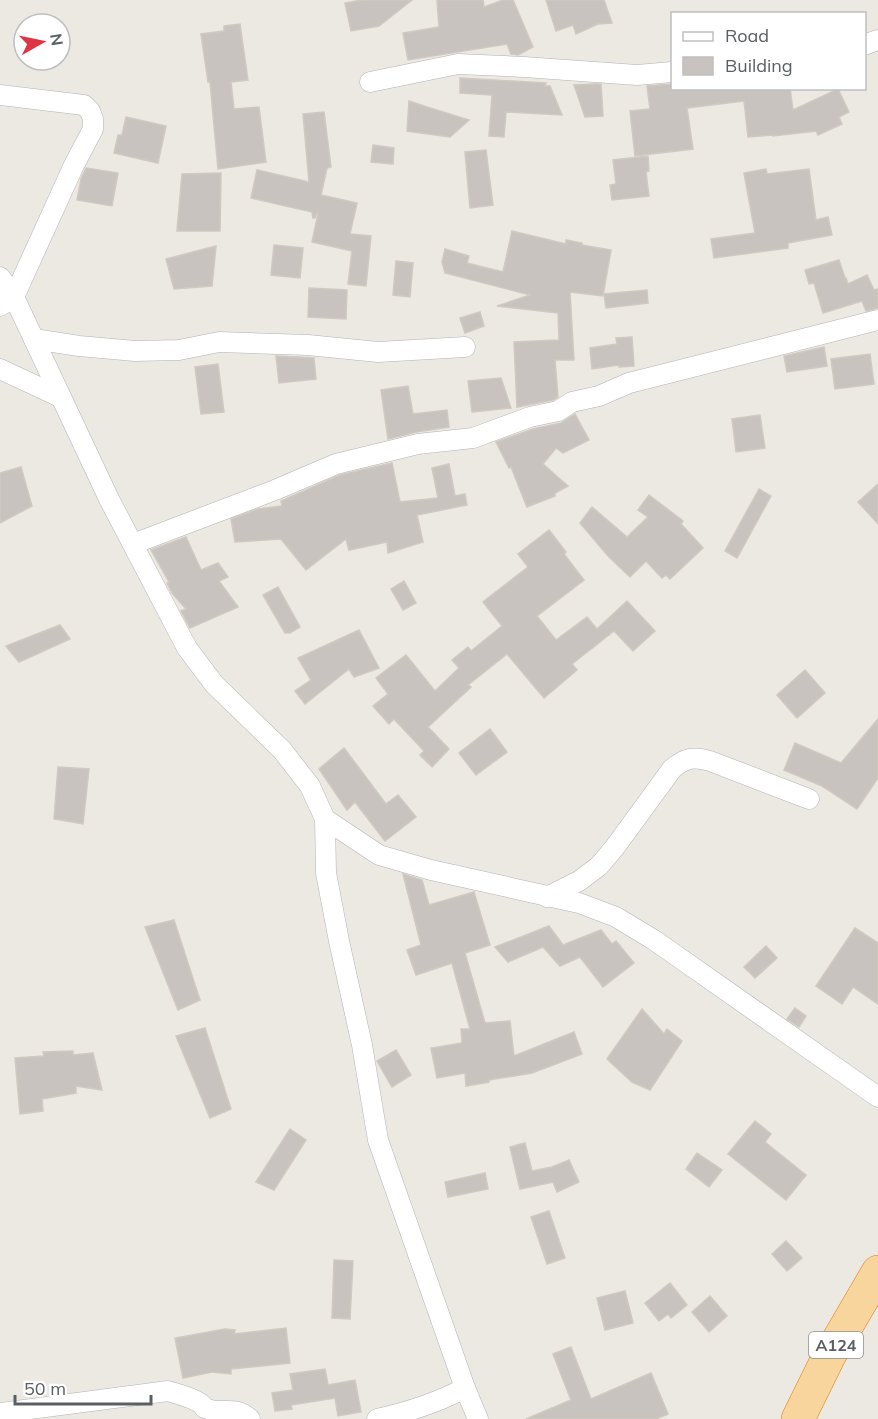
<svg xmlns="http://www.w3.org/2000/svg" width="878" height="1419" font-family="Mulish,sans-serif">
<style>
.building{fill:#c8c3bf;stroke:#d0c9c0;stroke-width:1.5}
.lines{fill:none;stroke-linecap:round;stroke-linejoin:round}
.minor-casing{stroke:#afb3b6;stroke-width:21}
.trunk-casing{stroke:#e07b0d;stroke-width:34}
.minor{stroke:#fff;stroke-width:20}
.trunk{stroke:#f8d59c;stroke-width:33}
.labels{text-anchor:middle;stroke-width:4.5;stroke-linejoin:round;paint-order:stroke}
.shield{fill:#fff;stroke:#8c8f91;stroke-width:1.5}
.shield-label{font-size:16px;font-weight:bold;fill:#5a5f62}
</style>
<rect width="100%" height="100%" fill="#ece8e2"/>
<g class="building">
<path d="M362 0H412L379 26 351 31 345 3Z"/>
<path d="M437 0H483L484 7 503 0H513L533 47 518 55 511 54 507 44 408 60 403 33 439 27Z"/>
<path d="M546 0H604L612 23 598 24 576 34 573 25 556 31Z"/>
<path d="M240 24 248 80 231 82 234 109 259 107 266 162 218 169 210 82H208L201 34 224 31V26Z"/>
<path d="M460 78 546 83 545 86H550L562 115 506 112 504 137 489 136 492 95 460 93Z"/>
<path d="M594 84H601L603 116 585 117 574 85Z"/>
<path d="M672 84V88H790L793 110 838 89 849 112 839 117 842 124 818 135 816 131 773 136V135L748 137 744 101 687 108 693 149 635 156 630 111 650 109 647 86Z"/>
<path d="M409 101 427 107 469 120 450 137 407 131Z"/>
<path d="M324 112 331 167 327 168 321 195 357 203 350 234 371 236 366 286 348 284 352 251 312 242 318 214 317 213 315 218H313L312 212 251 198 257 170 309 182 303 114Z"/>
<path d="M126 117 166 126 158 163 114 153 118 135H122Z"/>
<path d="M373 145 394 148 393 164 371 162Z"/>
<path d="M486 150 493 205 470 208 465 152Z"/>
<path d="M648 156 649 171 646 172 649 196 612 200 610 185 616 184 613 160Z"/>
<path d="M86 168 118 173 112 206 77 200 81 179Z"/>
<path d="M766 169 767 174 809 169 816 220 828 217 832 235 788 243V248L714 258 711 239 755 233 744 173Z"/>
<path d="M221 173 220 231H177L182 174Z"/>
<path d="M512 231 566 244V240L582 243V245L611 250 603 296 570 292 574 360H555L558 397 553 400 517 407 514 342 559 340 558 313 497 306 530 295 445 273 442 262 445 249 469 256 467 263 503 272Z"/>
<path d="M274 245 303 248 300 278 271 275Z"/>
<path d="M216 246 212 286 174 289 166 259Z"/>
<path d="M839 260 845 278H846L848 284 867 275 874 290 878 289V308L866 311 862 301 823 313 814 283 809 284 805 270Z"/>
<path d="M396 261 413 263 410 297 393 295Z"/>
<path d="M309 288 347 290 346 319 308 317Z"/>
<path d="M647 290 648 303 606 308 604 294Z"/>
<path d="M480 312 484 326 465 333 460 318Z"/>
<path d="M632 337 634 366 619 367V365L592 369 590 348 617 344 616 338Z"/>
<path d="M824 347 827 366 787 372 784 356Z"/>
<path d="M870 354 874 384 835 389 831 359Z"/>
<path d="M276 356 314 358 316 379 279 383Z"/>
<path d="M218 364 224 412 201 414 195 367Z"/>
<path d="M501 378 511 408 472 412 468 381Z"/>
<path d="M408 386 413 414 447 410 449 427 416 432 388 439 381 390Z"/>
<path d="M575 414 589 440 563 453 556 448 543 464 568 486 555 493V496L527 507 511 467 509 468 496 442 533 429 561 423Z"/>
<path d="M760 415 765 448 736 452 732 419Z"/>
<path d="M392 463 400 502 438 498 432 468 449 464 455 496 465 494 467 505 417 515 423 542 388 553 387 542 349 550 346 539 306 570 281 539 235 542 231 519 258 509 282 506 281 501 340 475Z"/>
<path d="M21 467 32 506 0 523V473Z"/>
<path d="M878 484V524L858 502Z"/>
<path d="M759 489 771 496 737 558 725 551Z"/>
<path d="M649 495 683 521 681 524 703 548 670 579 666 575 662 578 646 561 630 577 608 556 580 523 592 507 627 537 648 517 638 510Z"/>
<path d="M549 530 566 552 564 554 584 580 537 616 556 640 587 617 597 629 627 601 655 631 633 651 614 631 572 664 577 670 544 698 507 654 468 685 471 687 428 727 449 749 432 767 420 755 424 751 394 719 389 724 373 706 388 694 376 678 406 655 435 691 459 668 452 660 468 647 471 651 502 626 483 602 528 567 518 554Z"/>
<path d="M186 537 201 570 218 563 228 577 219 581 238 607 190 628 181 611 186 609 172 593 167 583 169 582 151 550Z"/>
<path d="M404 581 416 603 403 610 391 589Z"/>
<path d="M278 587 300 627 290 633H285L263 595Z"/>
<path d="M60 625 70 639 19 662 6 646Z"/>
<path d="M359 630 379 668 354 677 349 669 305 704 295 691 311 680 298 658Z"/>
<path d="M805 670 825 693 797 718 777 695Z"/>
<path d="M878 719V778L857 809 822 786 784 770 795 743 841 763Z"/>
<path d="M490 729 507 752 476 775 459 753Z"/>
<path d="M344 748 386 804 398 795 416 817 385 841 355 802 347 810 319 769Z"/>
<path d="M58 767 89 769 83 824 54 819Z"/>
<path d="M403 874 422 880 429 905 474 892 490 945 465 953 485 1023 510 1021 514 1056 574 1032 582 1054 532 1073 489 1080V1082L466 1086 465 1073 437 1078 431 1048 462 1043 461 1029H470L452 963 416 975 407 950 421 945Z"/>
<path d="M174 920 200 1000 178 1010 145 927Z"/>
<path d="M549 926 563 945 601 930 612 944 616 941 634 963 603 987 580 957 560 966 543 947 508 962 495 947Z"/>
<path d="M855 928 878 943V1004L853 987 842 1004 816 986Z"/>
<path d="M766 946 777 958 755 978 744 967Z"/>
<path d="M795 1008 806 1016 799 1027 787 1019Z"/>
<path d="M642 1009 664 1034 667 1029 682 1041 650 1090 632 1082 607 1059Z"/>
<path d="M205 1028 231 1109 210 1118 176 1036Z"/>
<path d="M396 1050 411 1075 392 1087 377 1061Z"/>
<path d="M73 1051V1055L93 1053 102 1090 76 1086V1093L42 1099 43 1111 20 1114 15 1058 44 1056 43 1052Z"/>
<path d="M755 1121 771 1134 765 1142 806 1175 786 1200 728 1154Z"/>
<path d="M290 1129 306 1140 274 1190 256 1182Z"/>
<path d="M525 1143 532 1171 552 1167 569 1160 579 1182 557 1192 553 1182 520 1189 510 1147Z"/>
<path d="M697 1153 722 1170 709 1187 686 1169Z"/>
<path d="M485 1173 488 1189 448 1197 445 1182Z"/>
<path d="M549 1211 565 1258 547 1264 531 1217Z"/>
<path d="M786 1241 802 1258 787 1271 772 1254Z"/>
<path d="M334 1260 353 1261 350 1319 332 1318Z"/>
<path d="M670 1283 687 1305 671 1318 668 1314 659 1321 645 1303Z"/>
<path d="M625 1291 633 1323 605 1330 597 1298Z"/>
<path d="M710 1296 727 1316 709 1332 692 1312Z"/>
<path d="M286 1328 290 1363 231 1369V1374L212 1372 183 1378 175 1338 225 1329 235 1330 234 1334Z"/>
<path d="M571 1347 591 1399 651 1373 668 1414 656 1419H526L571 1400 553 1354Z"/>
<path d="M325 1369 328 1385 355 1380 361 1412 338 1416 335 1398 291 1405 292 1409 275 1411 272 1393 293 1390 290 1374Z"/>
</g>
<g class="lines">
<g class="minor-casing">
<g id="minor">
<path d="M864 45 878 40"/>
<path d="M370 82 458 64 524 67 637 75 672 72"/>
<path d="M0 95 84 105 90 111 93 119V129L74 165 14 297 0 306"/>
<path d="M0 277 14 297 109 499 187 648 214 684 282 750 310 786 325 819"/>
<path d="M34 339 79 346 135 351 179 350 219 342 308 345 378 352 465 347"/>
<path d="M0 369 60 397"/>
<path d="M133 544 275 490 336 464 418 444 473 438 530 417 558 411 572 402 599 396 629 383 878 320"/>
<path d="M547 897 579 881 599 866 615 847 672 769C685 758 693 756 710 761L809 799"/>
<path d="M0 1413 168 1391C178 1394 191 1397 200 1403 206 1408 201 1407 208 1409 224 1415 234 1405 250 1419"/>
<path d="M377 1419C408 1412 437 1403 465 1388"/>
<path d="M478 1419 465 1388 378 1140 362 1045 339 941 326 873 325 819 379 855 431 870 579 903 616 917 654 940 878 1097"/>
</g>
</g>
<g class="trunk-casing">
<path id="trunk" d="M798 1419 829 1356 878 1272"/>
</g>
<use href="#minor" class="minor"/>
<use href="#trunk" class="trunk"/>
</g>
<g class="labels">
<rect class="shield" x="809" y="1332" width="54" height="26" rx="4.5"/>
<g class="shield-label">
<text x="836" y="1351">A124</text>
</g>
</g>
<rect x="671" y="12" width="195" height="78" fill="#ffffff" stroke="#bdbfc0" stroke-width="1.5"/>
<rect x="683" y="32" width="30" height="9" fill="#ffffff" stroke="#bdbfc0" stroke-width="1.5"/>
<text x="725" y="42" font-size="18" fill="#5a5f62">Road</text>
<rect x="683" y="57" width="30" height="18" fill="#c8c3bf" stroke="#bdbfc0" stroke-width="1.5"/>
<text x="725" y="72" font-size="18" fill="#5a5f62">Building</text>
<g transform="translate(42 42) rotate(81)"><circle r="28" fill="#ffffff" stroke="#bdbfc0" stroke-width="1.5"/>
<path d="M0-4.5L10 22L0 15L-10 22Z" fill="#de3545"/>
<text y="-9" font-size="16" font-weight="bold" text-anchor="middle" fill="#5a5f62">N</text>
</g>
<path d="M15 1395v9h136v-9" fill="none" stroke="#5a5f62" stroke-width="3"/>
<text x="24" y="1395" font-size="18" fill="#5a5f62" stroke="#ffffff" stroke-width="4.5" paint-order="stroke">50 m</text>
</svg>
